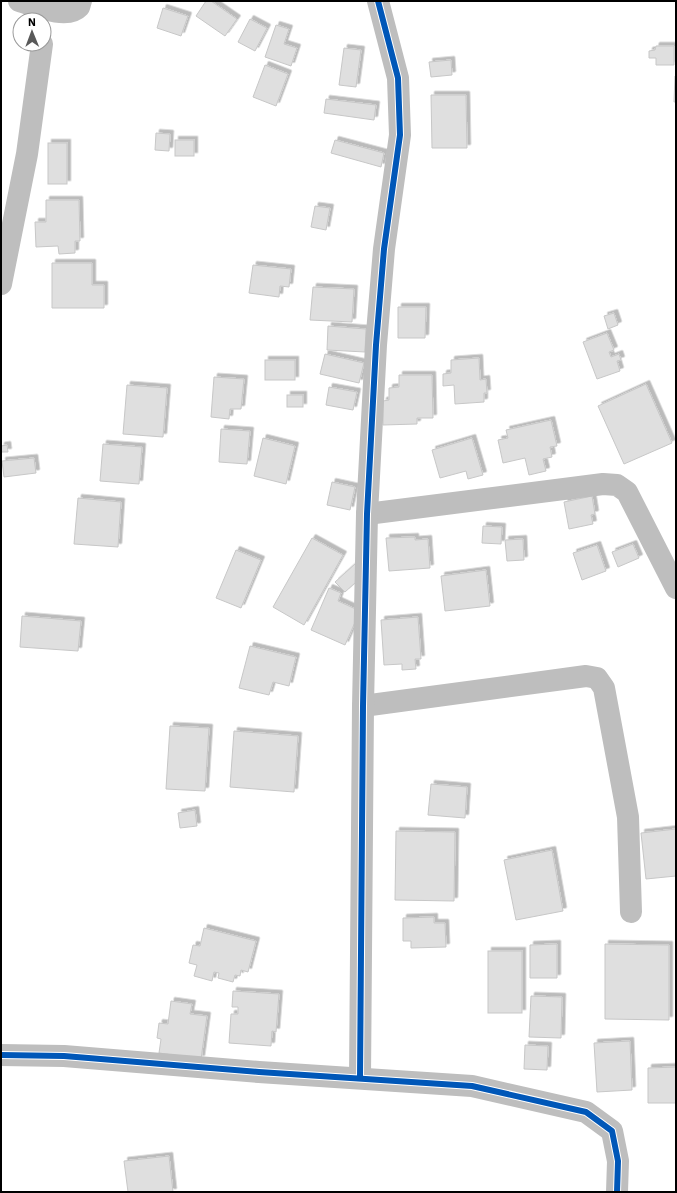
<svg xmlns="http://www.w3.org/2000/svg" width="677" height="1193" font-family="'IBM Plex Sans',sans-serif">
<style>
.building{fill:#dfdfdf;stroke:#c7c7c7;filter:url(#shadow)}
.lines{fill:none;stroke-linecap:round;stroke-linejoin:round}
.minor{stroke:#bebebe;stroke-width:22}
.cycleway-casing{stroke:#fff;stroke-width:8}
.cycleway{stroke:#0057b8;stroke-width:6}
</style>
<defs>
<filter id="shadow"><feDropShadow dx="3.5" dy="-3.5" stdDeviation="0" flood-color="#0004"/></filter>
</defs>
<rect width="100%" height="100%" fill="#fff"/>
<g class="building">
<path d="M206 1H211L237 19 225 36 196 16Z"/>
<path d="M163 8 188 16 181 36 157 28Z"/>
<path d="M250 19 267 28 255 51 238 42Z"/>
<path d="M276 25 289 29 284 44 297 48 291 66 265 57Z"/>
<path d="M656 46H674V65H656V58H649V51L655 50Z"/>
<path d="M344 48 361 50 356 87 339 85Z"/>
<path d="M451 60 452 75 431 77 429 62Z"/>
<path d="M265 65 288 74 276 106 253 97Z"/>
<path d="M676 75V102H674L675 76Z"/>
<path d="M431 95H466L467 148H432Z"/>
<path d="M326 99 376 105 374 120 324 113Z"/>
<path d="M156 133 170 134 169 151 155 150Z"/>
<rect x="175" y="140" width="19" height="16"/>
<path d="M335 140 384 153 381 167 331 153Z"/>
<rect x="48" y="143" width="19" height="41"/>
<path d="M46 200H79L80 241H75V253L59 254 58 246 36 247 35 222H46Z"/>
<path d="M315 206 330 208 326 230 311 227Z"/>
<path d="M52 263H92V285H104V308H52Z"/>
<path d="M253 265 291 269 289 287 280 286 279 297 249 293Z"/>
<path d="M313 287 354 289 352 322 310 320Z"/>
<path d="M398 307H426L425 338H398Z"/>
<path d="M614 313 618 325 608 329 604 316Z"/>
<path d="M328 326 366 329 365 352 327 350Z"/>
<path d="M607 333 614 350 609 352 611 357 619 354 621 360 617 361 620 371 597 379 583 342Z"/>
<path d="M325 354 364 363 359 383 320 374Z"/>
<path d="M479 358 480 380 486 379 487 393H484V402L455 404 454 385 443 386V374L451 373V360Z"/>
<rect x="265" y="360" width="30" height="20"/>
<path d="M399 375H432L433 418H417V424L383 425V401L389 400V388L399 387Z"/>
<path d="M214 377 244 379 241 409H230L229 419 211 417Z"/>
<path d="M646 384 672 443 624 464 598 406Z"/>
<path d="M127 385 167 388 163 437 123 434Z"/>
<path d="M329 387 357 392 353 410 326 405Z"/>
<rect x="287" y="395" width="16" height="12"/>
<path d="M551 420 557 446 550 447 552 457 543 459 546 471 529 475 525 458 503 463 498 440 508 438 506 430Z"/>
<path d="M221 429 250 431 247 464 219 462Z"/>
<path d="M263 438 295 446 286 484 254 476Z"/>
<path d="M472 438 483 475 468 479 466 471 440 478 432 450Z"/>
<path d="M103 444 142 447 139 484 100 481Z"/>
<path d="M7 445 8 452H1V446Z"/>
<path d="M34 458 36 473 4 477 2 461Z"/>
<path d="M332 482 355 487 350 510 327 505Z"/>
<path d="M592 496 595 514 591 515 593 524 569 529 564 502Z"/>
<path d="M78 498 121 502 118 547 74 544Z"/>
<path d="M483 526 502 527 501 544 482 543Z"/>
<path d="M415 537V540L428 539 430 568 389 571 386 538Z"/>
<path d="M312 538 343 555 304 625 273 607Z"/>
<path d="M523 539 524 560 507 561 505 540Z"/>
<path d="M633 544 639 558 618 567 612 552Z"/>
<path d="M597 545 606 571 582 580 573 553Z"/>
<path d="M236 550 261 560 241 608 216 598Z"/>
<path d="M355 564 365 574 345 592 335 582Z"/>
<path d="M486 570 490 606 445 611 441 576Z"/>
<path d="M329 588 341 593 338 601 360 611 345 645 311 630Z"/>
<path d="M22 616 81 621 78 651 20 647Z"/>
<path d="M418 617 421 659H415L416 669 402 670V664L384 665 381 620Z"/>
<path d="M250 646 296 657 289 686 273 682 269 695 239 688Z"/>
<path d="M170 726 209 728 205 791 166 789Z"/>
<path d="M234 731 298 736 294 792 230 787Z"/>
<path d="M431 784 467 787 465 818 428 815Z"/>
<path d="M195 810 197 826 180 828 178 813Z"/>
<path d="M676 829V876L646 879 641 833Z"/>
<path d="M396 831 455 832 454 901 395 900Z"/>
<path d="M552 850 563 911 516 920 504 860Z"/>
<path d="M434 917V923H445L446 947 411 948V941H403V918Z"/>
<path d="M204 928 256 941 248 972 241 970 240 976 235 975 233 982 218 978 219 973 214 972 212 981 194 976 197 965 189 963 193 945 200 946Z"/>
<path d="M557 944V978H530V945Z"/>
<path d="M605 944 669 945V1020L605 1019Z"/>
<rect x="488" y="951" width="34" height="62"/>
<path d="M233 991 279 994 276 1032 272 1031 271 1046 229 1043 231 1014H238V1007H232Z"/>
<path d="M531 996 562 997 561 1038 529 1037Z"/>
<path d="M171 1001 192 1004 190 1014 207 1016 201 1059 159 1053 161 1039 157 1038 159 1023 168 1024Z"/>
<path d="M630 1041 632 1090 597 1092 594 1043Z"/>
<path d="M525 1045 548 1046 547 1070 524 1069Z"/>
<path d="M676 1067V1103H648V1068Z"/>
<path d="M169 1156 173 1192H128L124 1161Z"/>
</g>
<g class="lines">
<g class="minor">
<path d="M19 1C33 5 67 20 79 7 80 5 80 3 81 1"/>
<path d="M1 284 27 154 42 44"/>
<path d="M367 514 603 484 617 485 627 492 676 588"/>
<path d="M363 706 586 676 597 678 604 688 628 817 631 912"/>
<path d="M1 1055 64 1056 259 1072 472 1086 586 1112 612 1131 618 1161 617 1192"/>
<path d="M360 1078 363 706 367 514 376 345 384 249 400 135 398 78 378 1"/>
</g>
<g class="cycleway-casing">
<g id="cycleway">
<path d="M1 1055 64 1056 259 1072 472 1086 586 1112 612 1131 618 1161 617 1192"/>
<path d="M360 1078 363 706 367 514 376 345 384 249 400 135 398 78 378 1"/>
</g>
</g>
<use href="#cycleway" class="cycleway"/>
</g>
<rect width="677" height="1193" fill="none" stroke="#000000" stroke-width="4"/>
<g transform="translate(32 32) rotate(359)"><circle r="19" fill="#ffffff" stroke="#999999"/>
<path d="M0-3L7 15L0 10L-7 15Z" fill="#595959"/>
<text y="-6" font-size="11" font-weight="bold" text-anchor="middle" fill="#000000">N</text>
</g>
</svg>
